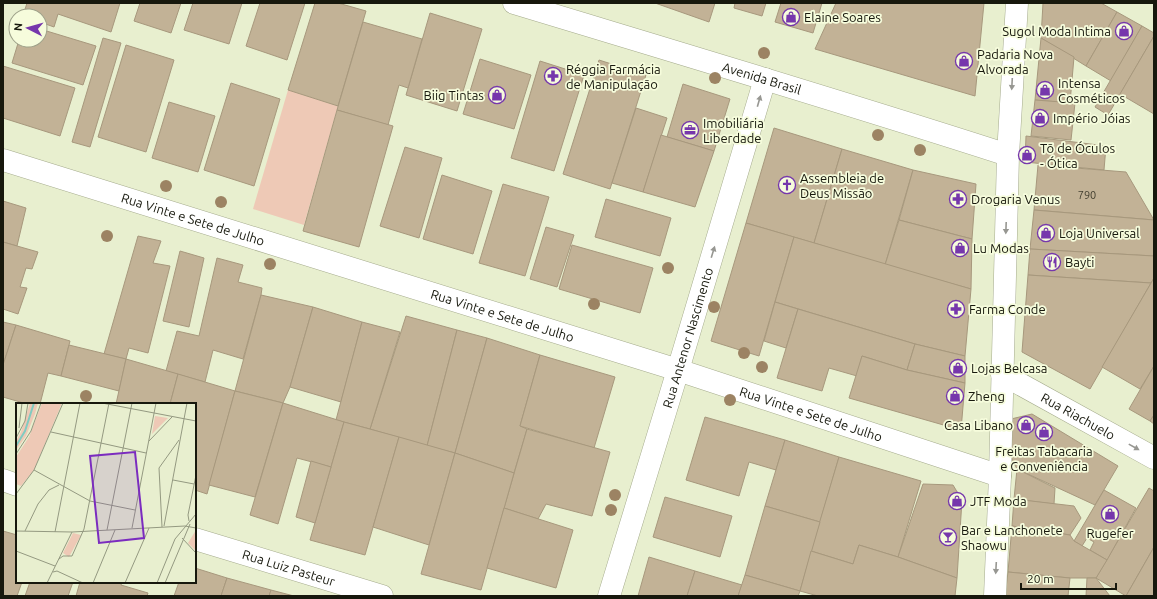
<svg xmlns="http://www.w3.org/2000/svg" width="1157" height="599" font-family="Ubuntu,sans-serif">
<style>
.green{fill:#eec9b6}
.building{fill:#c2b296;stroke:#a7987d}
.lines{fill:none;stroke-linecap:round;stroke-linejoin:round}
.street-casing{stroke:#a5ab8d;stroke-width:23}
.secondary-casing{stroke:#a5ab8d;stroke-width:23}
.street{stroke:#fff;stroke-width:22}
.secondary{stroke:#fff;stroke-width:22}
.tree{fill:#9c8363}
.oneway{fill:#979792}
.labels{text-anchor:middle;stroke-width:3.5;stroke-linejoin:round;paint-order:stroke}
.number-label{font-size:11px;fill:#423e2f}
.poi-label{font-size:13px;fill:#17180d;stroke:#f6fcdc;text-anchor:start}
.street-label{font-size:13px;fill:#17180d;stroke:#f6fcdc}
.inset-river{fill:none;stroke:#81cbc1;stroke-width:2}
.inset-road{fill:none;stroke:#949981;stroke-width:1}
.view{fill:#7b2cbf;fill-opacity:0.15;stroke:#7b2cbf;stroke-width:2}
.inset-edge{fill:none;stroke:#17180d;stroke-width:2}
</style>
<rect width="100%" height="100%" fill="#e8efcf"/>
<path class="green" d="M288 90 338 106 304 225 253 209Z"/>
<g class="building">
<path d="M27 3H120L111 32 58 14 54 27 40 22V16H23Z"/>
<path d="M140 3H181L171 33 134 21Z"/>
<path d="M193 3H242L229 44 184 30Z"/>
<path d="M260 3H305L287 60 246 46Z"/>
<path d="M315 3H338L366 11 338 106 288 90Z"/>
<path d="M655 3H715L709 22Z"/>
<path d="M735 3H766L762 16 734 8Z"/>
<path d="M781 3H822L813 33 775 22Z"/>
<path d="M836 3H984L975 96 815 49Z"/>
<path d="M1043 3H1101L1117 12 1086 66 1041 38Z"/>
<path d="M1117 12 1142 26 1111 81 1086 66Z"/>
<path d="M430 13 482 29 457 111 406 95Z"/>
<path d="M363 22 422 39 408 88 399 85 388 125 337 110Z"/>
<path d="M1142 26 1154 33V36L1108 115 1095 107Z"/>
<path d="M40 29 96 46 83 85 12 63 19 40H40Z"/>
<path d="M1154 36V114L1120 94Z"/>
<path d="M103 38 121 43 90 147 72 142Z"/>
<path d="M1041 38 1074 57 1070 103 1035 100Z"/>
<path d="M126 45 174 60 146 152 98 137Z"/>
<path d="M480 59 531 75 514 129 463 114Z"/>
<path d="M599 60 646 75 610 189 563 174Z"/>
<path d="M540 61 584 75 554 171 511 158Z"/>
<path d="M3 66 75 88 60 136 3 118Z"/>
<path d="M231 83 280 99 254 186 204 170Z"/>
<path d="M683 84 730 99 714 151 667 137Z"/>
<path d="M1035 100 1075 103 1071 140 1031 136Z"/>
<path d="M169 102 215 116 198 172 152 158Z"/>
<path d="M636 108 667 118 643 192 612 183Z"/>
<path d="M337 110 393 126 359 247 303 231Z"/>
<path d="M774 128 842 149 814 243 746 223Z"/>
<path d="M661 135 714 151 695 207 643 192Z"/>
<path d="M1026 136 1106 146 1104 170 1025 162Z"/>
<path d="M405 147 442 158 419 238 380 226Z"/>
<path d="M842 149 913 170 885 265 814 243Z"/>
<path d="M1038 165 1126 172 1154 220 1034 210Z"/>
<path d="M913 170 976 184 972 239 899 220Z"/>
<path d="M442 175 492 191 473 254 423 239Z"/>
<path d="M503 184 549 197 525 276 479 263Z"/>
<path d="M606 199 671 218 660 256 595 237Z"/>
<path d="M3 201 26 208 17 246 3 242Z"/>
<path d="M1034 210 1154 220V256L1030 249Z"/>
<path d="M899 220 972 239 971 289 885 265Z"/>
<path d="M746 223 794 237 759 356 711 341Z"/>
<path d="M546 227 574 235 557 287 530 279Z"/>
<path d="M138 236 161 241 153 263 170 266 148 353 129 348 126 359 104 354Z"/>
<path d="M794 237 971 289 965 356 915 344 775 302Z"/>
<path d="M3 242 38 252 32 269 26 268 20 287 27 288 18 314 3 309Z"/>
<path d="M572 245 653 268 640 313 559 289Z"/>
<path d="M1030 249 1154 256V278L1151 283 1028 275Z"/>
<path d="M180 251 204 258 189 327 163 321Z"/>
<path d="M217 258 243 265 238 282 262 288 261 295 243 359 213 350 205 382 166 371 177 331 199 336Z"/>
<path d="M1028 275 1151 283 1090 389 1022 352Z"/>
<path d="M1154 278V366L1140 389 1102 367Z"/>
<path d="M261 295 313 307 290 387 283 403 235 391Z"/>
<path d="M775 302 798 309 786 348 764 341Z"/>
<path d="M313 307 362 322 341 402 290 387Z"/>
<path d="M798 309 915 344 907 370 862 356 857 376 829 368 822 391 777 378Z"/>
<path d="M406 316 457 330 427 446 370 429Z"/>
<path d="M3 322 16 325 3 365Z"/>
<path d="M362 322 400 332 370 429 336 420Z"/>
<path d="M16 325 70 341 61 376 48 373 40 404H27L3 397V365Z"/>
<path d="M457 330 487 338 455 453 427 446Z"/>
<path d="M487 338 540 355 520 426 527 429 514 473 455 453Z"/>
<path d="M915 344 965 356V383L907 370Z"/>
<path d="M69 345 126 359 119 391 61 376Z"/>
<path d="M540 355 615 377 594 448 520 426Z"/>
<path d="M862 356 907 370 965 383 961 430 849 398Z"/>
<path d="M126 359 178 374 170 404H116Z"/>
<path d="M1154 366V415L1150 421 1129 409Z"/>
<path d="M178 374 235 391 207 494 195 490V404H170Z"/>
<path d="M235 391 283 403 255 497 209 485Z"/>
<path d="M283 403 344 422 331 467 297 458 278 524 250 515Z"/>
<path d="M1032 414 1118 466 1095 505 1017 469 1009 453 1011 419Z"/>
<path d="M1154 415V424L1150 421Z"/>
<path d="M705 417 785 440 776 470 749 462 739 496 686 480Z"/>
<path d="M344 422 399 437 365 555 310 540Z"/>
<path d="M527 429 610 452 592 516 546 504 538 519 504 508Z"/>
<path d="M399 437 455 453 429 545 373 527Z"/>
<path d="M785 440 839 457 820 522 765 506Z"/>
<path d="M455 453 514 473 481 590 421 574Z"/>
<path d="M839 457 921 481 898 557 859 545 853 564 811 551Z"/>
<path d="M311 461 331 467 315 523 296 517Z"/>
<path d="M1017 469 1055 488 1054 504 1014 499Z"/>
<path d="M923 484 953 485 962 500 957 578 898 557Z"/>
<path d="M1149 488 1154 491V547L1126 596 1096 578Z"/>
<path d="M1104 490 1136 508 1107 560 1090 550 1094 542 1087 538 1082 546 1074 541Z"/>
<path d="M665 497 732 516 720 557 653 537Z"/>
<path d="M1014 499 1074 506 1081 518 1070 535 1012 526Z"/>
<path d="M765 506 820 522 800 591 745 575Z"/>
<path d="M504 508 573 530 556 588 487 568Z"/>
<path d="M1012 526 1070 535 1074 541 1107 560 1096 578H1070L1008 572Z"/>
<path d="M3 531 17 535V582H22L17 596H3Z"/>
<path d="M859 545 898 557 957 578 955 596H818L800 591 811 551 853 564Z"/>
<path d="M1154 547V596H1126Z"/>
<path d="M649 557 695 571 687 596H638Z"/>
<path d="M195 568 227 578 221 596H174L179 582H195Z"/>
<path d="M695 571 742 585 738 596H687Z"/>
<path d="M1008 572 1070 578 1068 596H1005Z"/>
<path d="M745 575 800 591 798 596H738Z"/>
<path d="M227 578 271 590 269 596H221Z"/>
<path d="M1087 578H1096L1110 596H1086Z"/>
<path d="M30 582H73L68 596H25Z"/>
<path d="M80 582H122L121 585 148 593 147 596H76Z"/>
<path d="M271 590 294 596H269Z"/>
</g>
<g class="lines">
<g class="street-casing">
<g id="street">
<path id="s1" d="M514 3C679 53 844 102 1008 155"/>
<path id="s2" d="M3 160 678 370 1000 476"/>
<path id="s3" d="M1002 374 1154 458"/>
<path d="M3 480 17 485"/>
<path id="s4" d="M195 539 382 596"/>
<path id="s5" d="M609 596 678 370 765 79"/>
</g>
</g>
<g class="secondary-casing">
<path id="secondary" d="M995 596 1000 476 1008 155 1017 3"/>
</g>
<use href="#street" class="street"/>
<use href="#secondary" class="secondary"/>
</g>
<g class="tree">
<circle cx="764" cy="53" r="6"/>
<circle cx="715" cy="78" r="6"/>
<circle cx="878" cy="135" r="6"/>
<circle cx="920" cy="150" r="6"/>
<circle cx="166" cy="186" r="6"/>
<circle cx="221" cy="202" r="6"/>
<circle cx="107" cy="236" r="6"/>
<circle cx="270" cy="264" r="6"/>
<circle cx="668" cy="268" r="6"/>
<circle cx="594" cy="304" r="6"/>
<circle cx="714" cy="307" r="6"/>
<circle cx="744" cy="353" r="6"/>
<circle cx="762" cy="367" r="6"/>
<circle cx="86" cy="396" r="6"/>
<circle cx="730" cy="400" r="6"/>
<circle cx="615" cy="495" r="6"/>
<circle cx="611" cy="510" r="6"/>
</g>
<defs><path id="oneway-solid" d="M-6-.8H1V-3.2L6.5 0L1 3.2V.8H-6Z"/></defs>
<g class="oneway">
<use href="#oneway-solid" transform="translate(1012 84) rotate(93)"/>
<use href="#oneway-solid" transform="translate(759 101) rotate(-74)"/>
<use href="#oneway-solid" transform="translate(1006 228) rotate(92)"/>
<use href="#oneway-solid" transform="translate(713 252) rotate(-73)"/>
<use href="#oneway-solid" transform="translate(1134 447) rotate(29)"/>
<use href="#oneway-solid" transform="translate(996 568) rotate(93)"/>
</g>
<defs>
<g id="shop-ring" transform="scale(0.9)"><circle r="9.5" fill="#f6fcdc" stroke="#7637ac" stroke-width="1.5"/><path d="M-5-2.5h2.3a2.7 3.5 0 0 1 5.4 0H5L5.5 6h-11ZM-1.5-2.5h3a1.5 2.3 0 0 0-3 0Z" fill="#7637ac"/></g>
<g id="pharmacy-ring" transform="scale(0.9)"><circle r="9.5" fill="#f6fcdc" stroke="#7637ac" stroke-width="1.5"/><path d="M-2-6h4v4h4v4h-4v4h-4v-4h-4v-4h4Z" fill="#7637ac"/></g>
<g id="office-ring" transform="scale(0.9)"><circle r="9.5" fill="#f6fcdc" stroke="#7637ac" stroke-width="1.5"/><path d="M-6-3h4V-5.5h4V-3h4V5H-6ZM-1-4.5V-3h2v-1.5ZM-6 0V1H6V0Z" fill="#7637ac"/></g>
<g id="church-ring" transform="scale(0.9)"><circle r="9.5" fill="#f6fcdc" stroke="#7637ac" stroke-width="1.5"/><path d="M-1.2-6h2.4v3.5h3.3v2.4h-3.3V6h-2.4V-.1h-3.3v-2.4h3.3Z" fill="#7637ac"/></g>
<g id="restaurant-ring" transform="scale(0.9)"><circle r="9.5" fill="#f6fcdc" stroke="#7637ac" stroke-width="1.5"/><path d="M-5-6h1v4h1v-4h1v4h1v-4h1v5L-1.5 .5V6h-2V.5L-5-1ZM5-6V6H3V1.5H1.5Q1.5-4 5-6Z" fill="#7637ac"/></g>
<g id="bar-ring" transform="scale(0.9)"><circle r="9.5" fill="#f6fcdc" stroke="#7637ac" stroke-width="1.5"/><path d="M-6-5H6L.8 .8V4.5H3.5V6h-7V4.5H-.8V.8Z" fill="#7637ac"/></g>
</defs>
<g fill-rule="evenodd">
<use href="#shop-ring" x="791" y="17"/>
<use href="#shop-ring" x="1124" y="31"/>
<use href="#shop-ring" x="964" y="61"/>
<use href="#pharmacy-ring" x="553" y="76"/>
<use href="#shop-ring" x="1045" y="90"/>
<use href="#shop-ring" x="497" y="95"/>
<use href="#shop-ring" x="1040" y="118"/>
<use href="#office-ring" x="690" y="130"/>
<use href="#shop-ring" x="1027" y="155"/>
<use href="#church-ring" x="787" y="185"/>
<use href="#pharmacy-ring" x="958" y="199"/>
<use href="#shop-ring" x="1046" y="233"/>
<use href="#shop-ring" x="960" y="248"/>
<use href="#restaurant-ring" x="1052" y="262"/>
<use href="#pharmacy-ring" x="956" y="309"/>
<use href="#shop-ring" x="958" y="368"/>
<use href="#shop-ring" x="955" y="396"/>
<use href="#shop-ring" x="1026" y="425"/>
<use href="#shop-ring" x="1044" y="432"/>
<use href="#shop-ring" x="957" y="501"/>
<use href="#shop-ring" x="1110" y="514"/>
<use href="#bar-ring" x="948" y="537"/>
</g>
<g class="labels">
<g class="number-label">
<text x="1087" y="199">790</text>
</g>
<g class="poi-label">
<text x="804" y="22">Elaine Soares</text>
<text x="1111" y="36" text-anchor="end">Sugol Moda Intima</text>
<text x="977" y="59">Padaria Nova<tspan x="977" dy="15">Alvorada</tspan></text>
<text x="566" y="74">Réggia Farmácia<tspan x="566" dy="15">de Manipulação</tspan></text>
<text x="1058" y="88">Intensa<tspan x="1058" dy="15">Cosméticos</tspan></text>
<text x="484" y="100" text-anchor="end">Biig Tintas</text>
<text x="1053" y="123">Império Jóias</text>
<text x="703" y="128">Imobiliária<tspan x="703" dy="15">Liberdade</tspan></text>
<text x="1040" y="153">Tõ de Óculos<tspan x="1040" dy="15">- Ótica</tspan></text>
<text x="800" y="183">Assembleia de<tspan x="800" dy="15">Deus Missão</tspan></text>
<text x="971" y="204">Drogaria Venus</text>
<text x="1059" y="238">Loja Universal</text>
<text x="973" y="253">Lu Modas</text>
<text x="1065" y="267">Bayti</text>
<text x="969" y="314">Farma Conde</text>
<text x="971" y="373">Lojas Belcasa</text>
<text x="968" y="401">Zheng</text>
<text x="1013" y="430" text-anchor="end">Casa Libano</text>
<text x="1044" y="456" text-anchor="middle">Freitas Tabacaria<tspan x="1044" dy="15">e Conveniência</tspan></text>
<text x="970" y="506">JTF Moda</text>
<text x="961" y="535">Bar e Lanchonete<tspan x="961" dy="15">Shaowu</tspan></text>
<text x="1110" y="538" text-anchor="middle">Rugefer</text>
</g>
<g class="street-label">
<text dy="5" stroke="none"><textPath href="#s1" startOffset="259">Avenida Brasil</textPath></text>
<text dy="5" stroke="none"><textPath href="#s2" startOffset="199">Rua Vinte e Sete de Julho</textPath></text>
<text dy="5" stroke="none"><textPath href="#s2" startOffset="523">Rua Vinte e Sete de Julho</textPath></text>
<text dy="5" stroke="none"><textPath href="#s5" startOffset="270">Rua Antenor Nascimento</textPath></text>
<text dy="5" stroke="none"><textPath href="#s2" startOffset="847">Rua Vinte e Sete de Julho</textPath></text>
<text dy="5" stroke="none"><textPath href="#s3" startOffset="87">Rua Riachuelo</textPath></text>
<text dy="5" stroke="none"><textPath href="#s4" startOffset="98">Rua Luiz Pasteur</textPath></text>
</g>
</g>
<g transform="translate(16 403)">
<rect width="180" height="180" fill="#e8efcf"/>
<path d="M14 0H22L19 11 10 33 0 47V38L5 29ZM26 0H46L18 67 5 83 0 81V54L13 34ZM139 13 152 15 136 31ZM180 127V148L172 140ZM57 130 65 132 53 154 47 150Z" fill="#eec9b6"/>
<path class="inset-river" d="M0 43 9 28 18 0"/>
<path class="inset-road" d="M86 0 180 18M3 25 6 0M35 29 130 50M0 35 9 18 12 0M133 38 156 14M0 51 15 28 25 0M18 67 74 98 119 107M157 77 178 81M0 91 18 67 47 0M173 118 172 112 180 72M148 123 171 0M146 124 143 65 163 37M116 125 140 0M91 127 116 0M0 128 56 129 169 123 180 125M9 128 22 101 33 87 43 82M39 129 64 0M166 135 180 150M0 148 39 163M43 156 47 153H56L68 126 93 0M37 169 41 168 67 180M31 180 56 129M77 180 99 127M109 180 133 125M141 180 159 136 180 111M149 180 174 121"/>
<path class="view" d="M119 49 128 135 83 140 74 53Z"/>
<rect width="180" height="180" class="inset-edge"/>
</g>
<rect width="1157" height="599" fill="none" stroke="#17180d" stroke-width="8"/>
<g transform="translate(28 28) rotate(276)"><circle r="19" fill="#f6fcdc" stroke="#9da189"/>
<path d="M0-3L7 15L0 10L-7 15Z" fill="#7637ac"/>
<text y="-6" font-size="11" font-weight="bold" text-anchor="middle" fill="#17180d">N</text>
</g>
<path d="M1021 583v6h95v-6" fill="none" stroke="#17180d" stroke-width="2"/>
<text x="1027" y="583" font-size="12" fill="#17180d" stroke="#f6fcdc" stroke-width="3" paint-order="stroke">20 m</text>
</svg>
